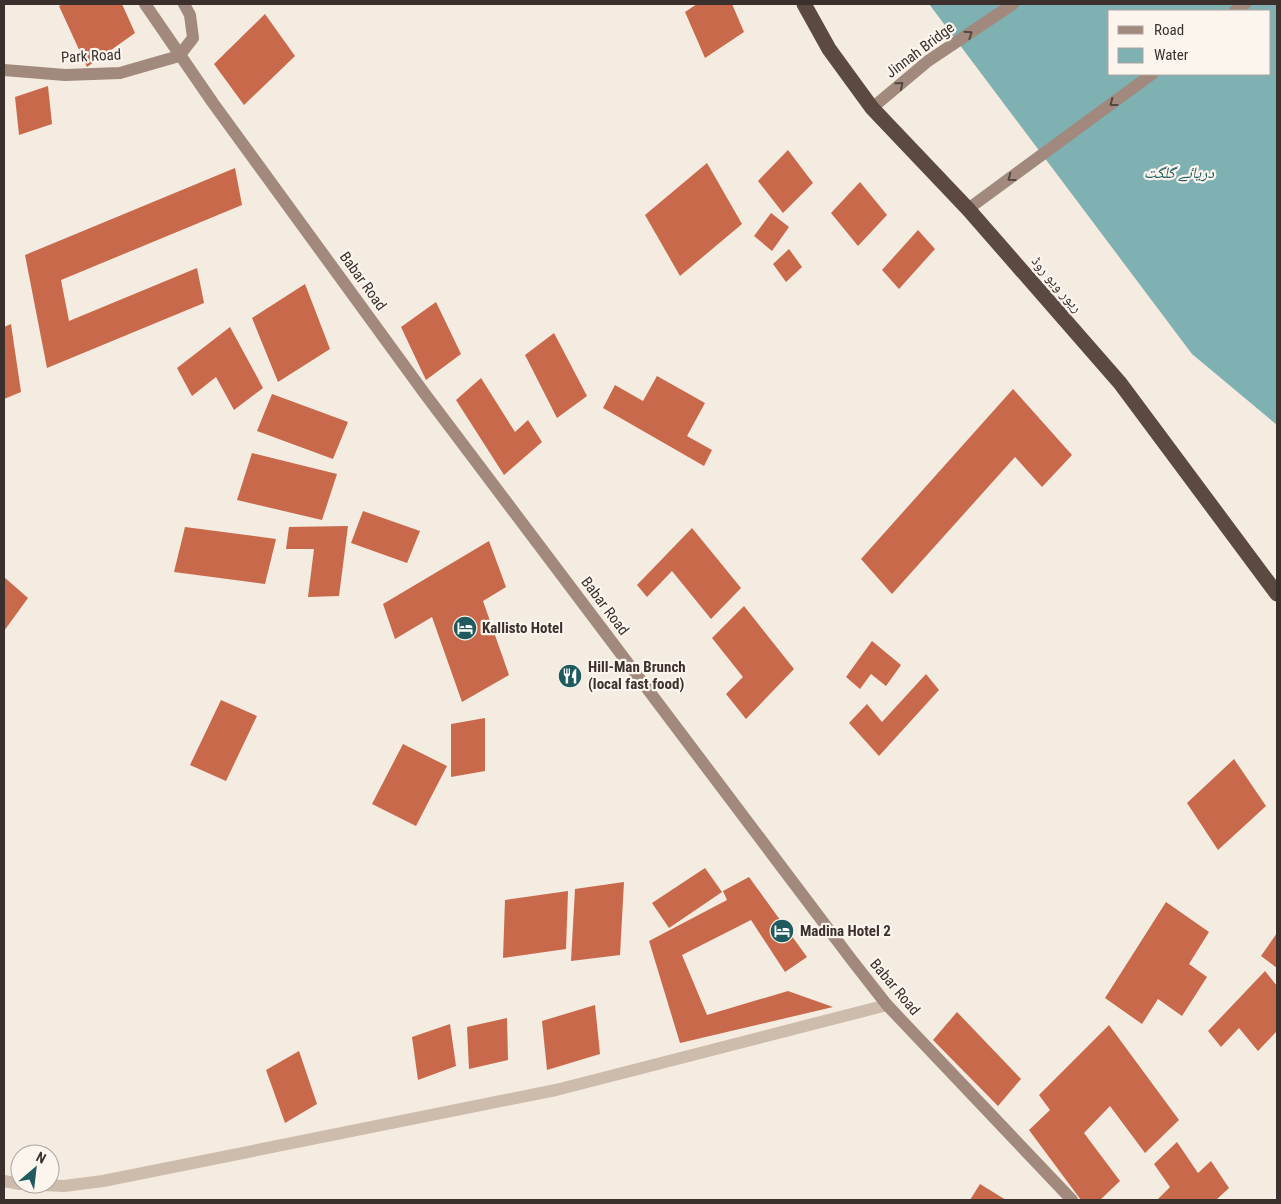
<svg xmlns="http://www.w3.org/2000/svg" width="1281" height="1204" font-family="'Roboto Condensed','Noto Naskh Arabic',sans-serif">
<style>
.water{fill:#7fb0b2;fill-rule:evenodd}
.building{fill:#c8694b}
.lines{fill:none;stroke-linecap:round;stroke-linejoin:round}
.street{stroke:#cdbbac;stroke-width:12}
.secondary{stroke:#a18a7d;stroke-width:12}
.highway{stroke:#5c4a42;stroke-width:15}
.oneway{stroke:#544640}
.labels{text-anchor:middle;stroke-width:4.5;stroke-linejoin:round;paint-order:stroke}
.street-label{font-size:15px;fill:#3b302b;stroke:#fbf5ee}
.poi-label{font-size:15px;font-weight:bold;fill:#3b302b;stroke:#fbf5ee;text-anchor:start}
.water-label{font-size:16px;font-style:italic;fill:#1f5a5e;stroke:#fbf5ee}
</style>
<rect width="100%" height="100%" fill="#f4ebe1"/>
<path class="water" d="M929 4H1277V425L1192 354ZM1110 11H1270V74H1110Z"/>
<g class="building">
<path d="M63 4H122L135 33 87 67 59 6Z"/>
<path d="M697 4H732L744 32 705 58 685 12Z"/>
<path d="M265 14 295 56 244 105 214 64Z"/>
<path d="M48 86 52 124 19 135 15 97Z"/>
<path d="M788 150 813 183 783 213 758 181Z"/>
<path d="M707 163 742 224 680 276 645 215Z"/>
<path d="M235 168 242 205 61 280 69 321 197 268 204 303 47 368 25 255Z"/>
<path d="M860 182 887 215 858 246 831 213Z"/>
<path d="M771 213 789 227 772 251 754 236Z"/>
<path d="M918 230 935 249 899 289 882 270Z"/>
<path d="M789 249 802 267 786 282 773 264Z"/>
<path d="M305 284 330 349 278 382 252 318Z"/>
<path d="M436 302 461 354 426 380 401 327Z"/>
<path d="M11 324 21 392 4 399V327Z"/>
<path d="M230 327 263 388 234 410 216 377 192 396 177 368Z"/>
<path d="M554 333 587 396 557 418 525 355Z"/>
<path d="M657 376 705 403 687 436 712 450 704 466 603 408 615 385 643 401Z"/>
<path d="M481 378 515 432 528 420 542 442 504 475 456 400Z"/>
<path d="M1013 389 1072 455 1042 487 1015 457 892 594 861 559Z"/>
<path d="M272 394 348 422 333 459 257 431Z"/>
<path d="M252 453 337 474 322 520 237 500Z"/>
<path d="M363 511 420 531 407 563 351 543Z"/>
<path d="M348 526 339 596 308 597 314 549H286L289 527Z"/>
<path d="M185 527 276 539 265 584 174 572Z"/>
<path d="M692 528 741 588 711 619 672 571 647 597 637 585Z"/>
<path d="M489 541 506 587 483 601 509 675 462 702 432 617 395 639 383 604Z"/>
<path d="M4 577 28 598 4 631Z"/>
<path d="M744 606 794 669 746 719 726 694 743 677 712 638Z"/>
<path d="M872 641 901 665 886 686 871 674 860 689 846 677Z"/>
<path d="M926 674 939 690 879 756 849 723 867 704 882 722Z"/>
<path d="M221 700 257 716 226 781 190 765Z"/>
<path d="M485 718V771L451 777V724Z"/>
<path d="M403 744 447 766 416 826 372 804Z"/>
<path d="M1234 759 1266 806 1218 850 1187 803Z"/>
<path d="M705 868 722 892 669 928 652 903Z"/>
<path d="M749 877 807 957 785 972 751 920 682 955 707 1015 788 991 833 1007 680 1043 649 941 727 900 723 891Z"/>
<path d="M624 882 620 955 571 961 575 889Z"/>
<path d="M568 891 566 949 503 958 505 900Z"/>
<path d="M1166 902 1209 932 1189 964 1207 977 1182 1016 1158 999 1142 1024 1105 998Z"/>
<path d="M1277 933V968L1261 956Z"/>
<path d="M1265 971 1277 986V1031L1258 1051 1239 1028 1221 1047 1208 1031Z"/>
<path d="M595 1005 600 1054 547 1070 542 1021Z"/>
<path d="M957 1012 1021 1079 998 1106 933 1040Z"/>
<path d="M507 1018 508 1060 469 1069 467 1027Z"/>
<path d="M450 1024 456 1066 418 1080 412 1037Z"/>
<path d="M1109 1025 1179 1120 1145 1153 1110 1106 1084 1133 1120 1181 1100 1200H1081L1029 1130 1050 1110 1039 1095Z"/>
<path d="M299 1051 317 1104 285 1123 266 1070Z"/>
<path d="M1177 1142 1198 1173 1211 1161 1229 1188 1216 1200H1157L1170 1187 1154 1164Z"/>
<path d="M980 1184 1006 1200H970Z"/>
</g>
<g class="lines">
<g class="street">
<path d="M4 1181 20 1184"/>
<path d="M22 1184 64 1186 103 1181 556 1090 887 1005"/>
</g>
<g class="secondary">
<path d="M145 4 213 103 425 394 851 959 887 1005 1072 1200"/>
<path d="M1235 11 1245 4"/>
<path d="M4 70 65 75 120 73 179 56 193 38 190 15 184 4"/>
<path d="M872 108 928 61 1013 4"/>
<path d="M968 209 1152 74"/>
</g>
<path class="highway" d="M804 4 829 49 872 108 968 209 1120 383 1277 594"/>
</g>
<defs><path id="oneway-chevron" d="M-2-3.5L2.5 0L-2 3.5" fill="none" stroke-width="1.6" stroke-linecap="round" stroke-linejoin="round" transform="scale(1.25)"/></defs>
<g class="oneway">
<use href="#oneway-chevron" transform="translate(969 34) rotate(-34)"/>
<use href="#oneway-chevron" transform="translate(900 85) rotate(-40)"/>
<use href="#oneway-chevron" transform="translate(1113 103) rotate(143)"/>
<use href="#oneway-chevron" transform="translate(1011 178) rotate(144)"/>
</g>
<defs>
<g id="hotel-disc" transform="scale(1.25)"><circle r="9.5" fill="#1f5a5e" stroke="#fbf5ee"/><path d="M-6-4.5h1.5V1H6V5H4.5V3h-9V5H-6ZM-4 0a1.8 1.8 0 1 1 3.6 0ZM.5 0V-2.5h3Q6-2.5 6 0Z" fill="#fff"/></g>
<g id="restaurant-disc" transform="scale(1.25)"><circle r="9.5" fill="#1f5a5e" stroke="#fbf5ee"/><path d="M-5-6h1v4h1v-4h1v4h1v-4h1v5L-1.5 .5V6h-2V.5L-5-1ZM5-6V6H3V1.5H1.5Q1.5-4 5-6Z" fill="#fff"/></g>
</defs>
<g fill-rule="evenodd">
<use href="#hotel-disc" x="465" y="628"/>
<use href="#restaurant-disc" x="570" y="676"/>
<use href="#hotel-disc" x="782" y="931"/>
</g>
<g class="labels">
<g class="street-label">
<text transform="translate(920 50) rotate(-37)" y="5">Jinnah Bridge</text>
<text transform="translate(91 56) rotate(-3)" y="5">Park Road</text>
<text transform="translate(363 281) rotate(54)" y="5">Babar Road</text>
<text transform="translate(1057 284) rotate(49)" y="5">ریور ویو روڈ</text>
<text transform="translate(605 606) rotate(53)" y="5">Babar Road</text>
<text transform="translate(895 987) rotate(50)" y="5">Babar Road</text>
</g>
<g class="poi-label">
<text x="482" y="633">Kallisto Hotel</text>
<text x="588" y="672">Hill-Man Brunch<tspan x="588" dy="17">(local fast food)</tspan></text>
<text x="800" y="936">Madina Hotel 2</text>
</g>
<g class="water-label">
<text x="1179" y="178">دریائے گلگت</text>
</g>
</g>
<rect width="1281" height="1204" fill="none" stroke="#3b302b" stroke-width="10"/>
<rect x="1108" y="10" width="162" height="65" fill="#fbf5ee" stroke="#aea6a0"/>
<rect x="1118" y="26" width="25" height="8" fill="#a18a7d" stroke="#aea6a0"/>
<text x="1154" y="35" font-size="15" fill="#3b302b">Road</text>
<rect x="1118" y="48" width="25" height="15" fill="#7fb0b2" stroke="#aea6a0"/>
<text x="1154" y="60" font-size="15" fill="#3b302b">Water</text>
<g transform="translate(35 1169) rotate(28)"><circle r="24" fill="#fbf5ee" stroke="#aea6a0"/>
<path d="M0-4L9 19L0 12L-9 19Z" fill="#1f5a5e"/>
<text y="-8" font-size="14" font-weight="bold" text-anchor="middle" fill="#3b302b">N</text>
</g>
</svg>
